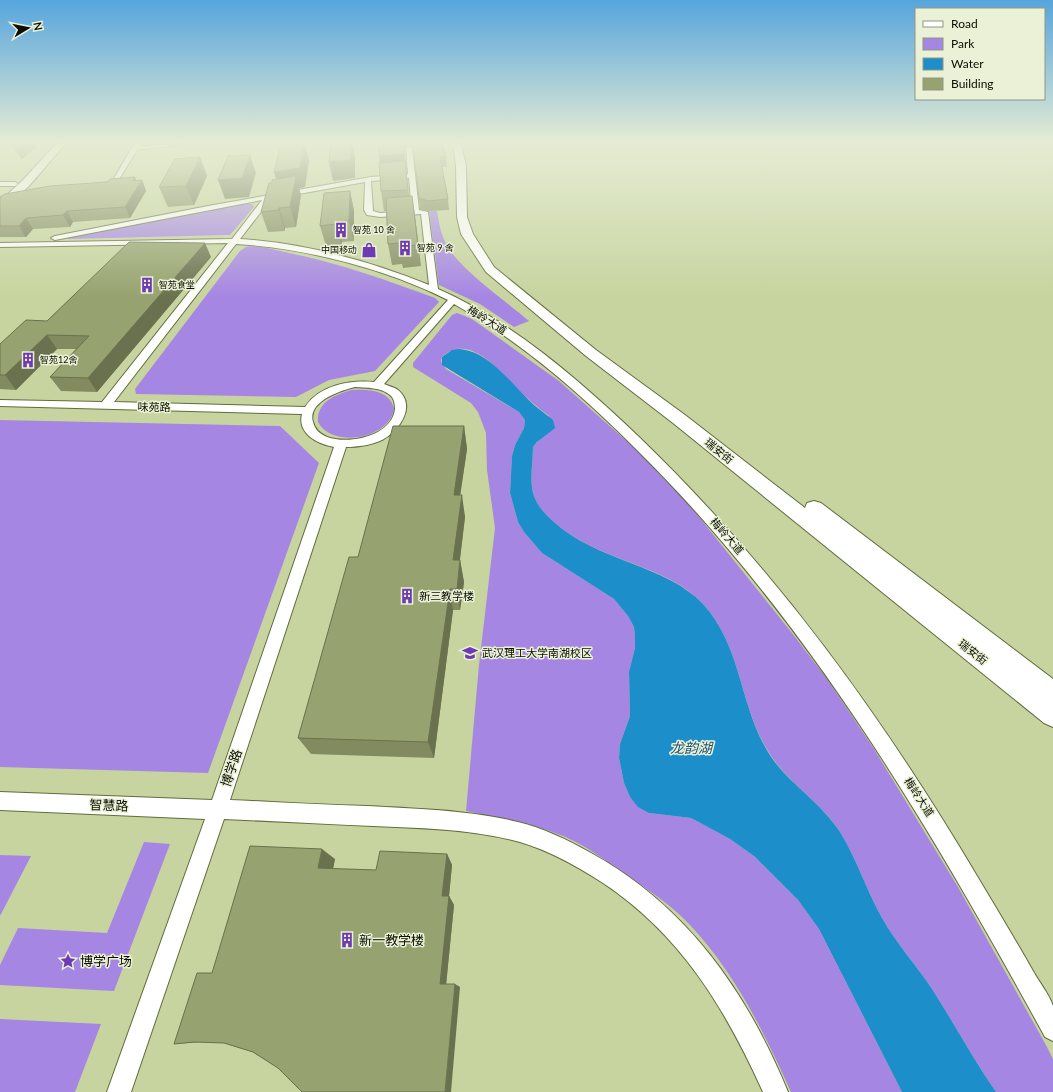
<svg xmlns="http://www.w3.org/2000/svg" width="1053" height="1092" font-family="Lato,'Noto Sans SC',sans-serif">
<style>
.green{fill:#a686e3}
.water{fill:#1c8eca}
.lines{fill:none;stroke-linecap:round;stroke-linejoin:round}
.minor-casing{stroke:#616c3b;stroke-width:2}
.secondary-casing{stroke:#616c3b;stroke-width:2}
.minor{fill:#fff;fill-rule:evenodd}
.secondary{fill:#fff;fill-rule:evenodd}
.wall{fill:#818b5f}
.shaded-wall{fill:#69714e}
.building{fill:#96a26f;stroke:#69714e}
.labels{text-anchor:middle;stroke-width:3;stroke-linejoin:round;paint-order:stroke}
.far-poi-label{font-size:9px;fill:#0b0e00;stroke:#eaf1d7;text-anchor:start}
.street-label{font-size:11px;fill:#0b0e00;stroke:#eaf1d7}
.poi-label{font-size:11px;fill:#0b0e00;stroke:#eaf1d7;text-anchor:start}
.near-street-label{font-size:13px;fill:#0b0e00;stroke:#eaf1d7}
.near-poi-label{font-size:13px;fill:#0b0e00;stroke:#eaf1d7;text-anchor:start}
.near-water-label{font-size:14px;font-style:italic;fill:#1d5272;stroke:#eaf1d7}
</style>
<rect width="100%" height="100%" fill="#c7d49f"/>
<g class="green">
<path d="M241 204H252L254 207 230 235H227L68 239 71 235Z"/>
<path d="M429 211H437C439 223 441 235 447 246 461 270 507 302 529 321L514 327 480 304 439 285Z"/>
<path d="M246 247C260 245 275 250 289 253 339 263 386 280 435 298L439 302 375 371 329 380 296 397 136 394 135 389 240 251Z"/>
<path d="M457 313 472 319 559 381 631 445 687 502 792 633 827 679 874 749 958 887 1047 1047 1053 1059V1092H996C973 1059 954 1023 932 989 916 965 896 943 882 918 866 890 857 859 840 832 820 801 786 782 768 751 739 704 742 647 703 604 667 564 596 561 554 522 546 515 538 507 534 496 529 482 533 462 533 447L542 437 549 416C537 407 526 398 516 387 498 370 469 332 442 357L441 361 446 369 519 412 525 420 524 428 515 445 512 456 510 493 518 522 524 532 542 553 614 599 628 616 634 627 635 637V648L629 673 630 716 620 744 619 758 624 783 630 797 649 813 691 818 730 839 754 856 798 900 819 929 902 1092H791C765 1034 734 971 689 924 671 905 647 889 625 874 605 860 585 845 563 836 532 823 499 818 466 811L479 665 495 528 487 470 486 433 478 412 471 403 413 367V363L452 315Z"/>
<path d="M352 390C368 389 390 390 394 409 389 439 332 449 318 422 316 402 336 394 352 390Z"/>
<path d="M0 420 280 426 319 463 208 773 0 767Z"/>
<path d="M144 842 170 844 114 991 0 985V965L18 928 107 933Z"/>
<path d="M0 855 31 856 0 916Z"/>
<path d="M0 1019 101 1024 75 1092H0Z"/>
</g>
<path class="water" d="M458 349C489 350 512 385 534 405 540 410 547 415 553 420L555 428 537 442 533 447C533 462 529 482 534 496 538 507 546 515 554 522 596 561 667 565 703 604 742 647 739 704 768 752 786 782 820 801 840 832 857 859 866 890 882 918 896 943 916 965 932 989 954 1023 973 1059 996 1092H902L819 929 798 900 754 856 730 839 691 818 649 813 638 807 630 797 624 783 619 758 620 744 630 716 629 672 635 648V637L634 627 628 616 614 599 542 553 524 532 518 522 510 493 512 456 515 445 524 428 525 420 519 412 442 365V357L452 350Z"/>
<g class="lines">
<g class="minor-casing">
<g id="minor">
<path d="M134 144H140L139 146 184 144 137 150 118 181H114L113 180Z"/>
<path d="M409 146 412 148 419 210 428 212 438 289C513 322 579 380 638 436 775 568 883 717 980 881 998 911 1016 941 1033 971 1039 982 1049 994 1053 1006 1053 1016 1053 1030 1053 1041L1045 1037C930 827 808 619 637 450 582 395 523 343 454 304L384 384C388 386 394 387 398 390 417 406 399 431 382 440 371 445 358 447 346 447L230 800C276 802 322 805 368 806 418 809 470 810 518 822 543 828 568 840 591 853 687 906 747 992 788 1092H763C725 1008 681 935 603 883 577 866 550 851 520 842 473 829 421 828 373 826 323 824 274 821 224 819L131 1092H107L205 819 0 810V792L212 800 334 447C318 444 297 434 302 414L0 406V400L102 402 228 243 0 247V243L232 239 262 200 55 240 51 238 55 236 208 206 371 177 408 174 406 148ZM409 178 412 211 380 213 373 211 371 181ZM365 182 364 210 367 215 380 217 421 214 429 285C370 261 304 243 240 239L271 199ZM236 244C306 248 386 269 448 300L374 382C349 380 320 385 305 407L114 402ZM355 387C366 388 381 387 390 395 394 398 395 404 395 409 392 436 349 445 327 437 320 434 315 430 313 422 307 402 339 391 355 387Z"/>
<path d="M0 182H15L18 184 15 186H0Z"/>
</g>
</g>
<g class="secondary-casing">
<g id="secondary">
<path d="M56 144H65L29 186 4 208 0 209V201L21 182Z"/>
<path d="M453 144H461L466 166 467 217 473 234 494 267 596 350 685 415 805 508 807 503 814 501 821 503 1053 679V727L1044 723 673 423 586 356 486 272 461 234 457 217 456 166Z"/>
</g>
</g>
<use href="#minor" class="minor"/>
<use href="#secondary" class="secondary"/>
</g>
<g class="wall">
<path d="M10 144H39L22 159 15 151Z"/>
<path d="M379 144H407L408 145 404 148 406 169 409 196H412L421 266 403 268 402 264 392 265 388 244 386 211H384L381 191 380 163 379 156Z"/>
<path d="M410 144H442L446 157 447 167H442L448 199 449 210 429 211 420 209 413 148Z"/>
<path d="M200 157 207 176 194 205 168 207 159 187Z"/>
<path d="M309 160 305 187 299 188 301 195 296 227 285 228V231L268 232 261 212 276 179 274 172Z"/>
<path d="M135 177 136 181 142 180 146 191 130 218 73 222 70 227 33 229 26 237H0V197L107 182Z"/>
<path d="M350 191 354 211V241L342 242 341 245 326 246 320 226Z"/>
<path d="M211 257 97 392 61 391 50 377 76 349H57L16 390 0 389V344L47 321Z"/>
<path d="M464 426 467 449 460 495 465 517 460 560 464 582 460 610H453L434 758 311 754 298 738 358 557Z"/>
<path d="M447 854 452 865 449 896 454 905 446 984 460 987 278 1068 253 1052 224 1043 202 1042 174 1044 212 973 335 859 333 869 376 870Z"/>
</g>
<g class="shaded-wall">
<path d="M23 144H39L22 159 17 150Z"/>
<path d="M304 144H305L309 160 305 187 299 188 301 195 296 227 290 207 280 192 274 172Z"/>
<path d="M352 144H353L355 158V178L333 181 329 162Z"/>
<path d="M403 144H407L408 145 404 148 410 210 408 190 382 175 379 156Z"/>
<path d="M250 155 256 173 249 197 225 199 218 180Z"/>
<path d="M200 157 207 176 194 205 186 186Z"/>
<path d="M135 177 138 185 142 180 146 191 130 218 125 207 132 181Z"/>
<path d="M350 191 354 211V241L349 221Z"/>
<path d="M412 196 415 216 421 266 418 245Z"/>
<path d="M279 208 285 228V231L279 210Z"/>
<path d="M67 211 73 222 70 227 63 215Z"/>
<path d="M26 218 33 229 26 237 19 226Z"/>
<path d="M337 222 342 242 341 245 337 224Z"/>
<path d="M205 243 211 257 97 392 88 378Z"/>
<path d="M47 335 57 349 16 390 5 375Z"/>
<path d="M464 426 467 449 457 517 454 495Z"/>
<path d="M462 495 465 517 457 582 453 560Z"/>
<path d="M460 560 464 582 460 610 457 589Z"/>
<path d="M450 589 453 610 434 758 428 742Z"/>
<path d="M322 849 335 859 331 878 318 868Z"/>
<path d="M447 854 452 865 449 896 454 905 446 986 440 984 442 896Z"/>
<path d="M455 984 460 987 451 1092H445Z"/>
</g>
<g class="building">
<path d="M11 144H23L17 150Z"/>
<path d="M281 144H304L300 168 274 172Z"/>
<path d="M330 144H352L351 160 329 162Z"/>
<path d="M379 144H403L404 154 379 156Z"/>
<path d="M413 144H442L446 157H440L448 199 428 201 419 198Z"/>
<path d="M250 155 242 178 218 180 228 156Z"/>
<path d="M200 157 186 186 159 187 175 159Z"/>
<path d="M405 161 408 190 381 191 379 163Z"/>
<path d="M296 176 290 207 279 208V210L261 212 269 183H272V180Z"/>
<path d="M135 177 132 181 142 180 125 207 67 211 63 215 26 218 19 226H0V197L5 194 50 186 107 182 110 179Z"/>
<path d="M350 191 349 221 337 222V224L320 226 324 193Z"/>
<path d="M412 196 418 245 399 247V243L388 244 386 198Z"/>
<path d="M129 242 205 243 88 378 50 377 89 336 47 335 5 375H0V344L26 320 47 321Z"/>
<path d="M393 426H464L454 495H462L453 560H460L457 589H450L428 742 298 738 349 557H358Z"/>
<path d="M250 846 322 849 318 868 376 870 380 851 447 854 442 896H449L440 984H455L445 1092H302L278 1068 253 1052 224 1043 194 1042 174 1044 197 973H212Z"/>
</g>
<linearGradient id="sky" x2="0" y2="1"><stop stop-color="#56a5dc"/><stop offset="0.48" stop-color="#e6ecd4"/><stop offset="1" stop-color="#e6ecd4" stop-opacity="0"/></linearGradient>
<rect width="1053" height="297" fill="url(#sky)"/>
<defs>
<g id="building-bare" transform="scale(1.2)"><path d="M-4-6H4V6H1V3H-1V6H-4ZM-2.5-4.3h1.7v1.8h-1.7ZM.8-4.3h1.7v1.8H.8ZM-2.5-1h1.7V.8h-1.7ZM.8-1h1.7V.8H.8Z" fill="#6e3bb3" stroke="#eaf1d7" stroke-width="2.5" paint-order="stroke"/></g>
<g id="shop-bare" transform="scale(1.2)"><path d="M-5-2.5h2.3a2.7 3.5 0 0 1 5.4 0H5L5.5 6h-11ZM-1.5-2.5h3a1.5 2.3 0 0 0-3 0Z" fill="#6e3bb3" stroke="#eaf1d7" stroke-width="2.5" paint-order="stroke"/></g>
<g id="university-bare" transform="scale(1.2)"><path d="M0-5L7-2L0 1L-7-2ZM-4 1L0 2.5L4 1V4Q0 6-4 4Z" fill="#6e3bb3" stroke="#eaf1d7" stroke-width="2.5" paint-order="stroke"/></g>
<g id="sight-bare" transform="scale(1.2)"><path d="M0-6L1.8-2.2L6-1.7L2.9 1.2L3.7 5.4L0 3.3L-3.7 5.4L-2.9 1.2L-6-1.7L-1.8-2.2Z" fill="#6e3bb3" stroke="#eaf1d7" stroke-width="2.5" paint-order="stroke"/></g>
</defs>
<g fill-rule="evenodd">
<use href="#building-bare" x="341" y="230"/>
<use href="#building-bare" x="405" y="248"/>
<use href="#shop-bare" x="369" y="250"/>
<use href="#building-bare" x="147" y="285"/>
<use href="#building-bare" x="28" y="360"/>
<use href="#building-bare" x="407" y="596"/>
<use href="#university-bare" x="470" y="653"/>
<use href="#building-bare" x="347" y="940"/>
<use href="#sight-bare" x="68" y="961"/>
</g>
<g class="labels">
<g class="far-poi-label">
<text x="353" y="233">智苑 10 舍</text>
<text x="417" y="251">智苑 9 舍</text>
<text x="357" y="253" text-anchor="end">中国移动</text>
<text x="159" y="288">智苑食堂</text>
<text x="40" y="363">智苑12舍</text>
</g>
<g class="street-label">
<text transform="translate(487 320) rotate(32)" y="4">梅岭大道</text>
<text transform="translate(154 407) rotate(1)" y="4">味苑路</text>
<text transform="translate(719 451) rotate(39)" y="4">瑞安街</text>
<text transform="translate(727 536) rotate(49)" y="4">梅岭大道</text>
<text transform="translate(973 652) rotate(38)" y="4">瑞安街</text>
<text transform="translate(919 797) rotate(57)" y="4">梅岭大道</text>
</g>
<g class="poi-label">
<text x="419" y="600">新三教学楼</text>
<text x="482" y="657">武汉理工大学南湖校区</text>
</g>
<g class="near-street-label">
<text transform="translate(231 768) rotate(-71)" y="5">博学路</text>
<text transform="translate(109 805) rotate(2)" y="5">智慧路</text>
</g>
<g class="near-poi-label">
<text x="359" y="945">新一教学楼</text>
<text x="80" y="966">博学广场</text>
</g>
<g class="near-water-label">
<text x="691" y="753">龙韵湖</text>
</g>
</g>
<rect x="915" y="8" width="130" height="92" fill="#eaf1d7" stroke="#919681"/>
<rect x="923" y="21" width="20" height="6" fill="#ffffff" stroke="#919681"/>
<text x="951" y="28" font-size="12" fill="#0b0e00">Road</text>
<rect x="923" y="38" width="20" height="12" fill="#a686e3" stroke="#919681"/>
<text x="951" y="48" font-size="12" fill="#0b0e00">Park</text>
<rect x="923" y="58" width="20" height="12" fill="#1c8eca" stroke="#919681"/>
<text x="951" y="68" font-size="12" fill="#0b0e00">Water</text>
<rect x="923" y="78" width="20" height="12" fill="#96a26f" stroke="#919681"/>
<text x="951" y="88" font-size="12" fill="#0b0e00">Building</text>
<g transform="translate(28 28) rotate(80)" stroke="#eaf1d7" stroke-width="3" paint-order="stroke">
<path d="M0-3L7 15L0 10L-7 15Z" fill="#0b0e00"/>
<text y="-6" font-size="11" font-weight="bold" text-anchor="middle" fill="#0b0e00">N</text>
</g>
</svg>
